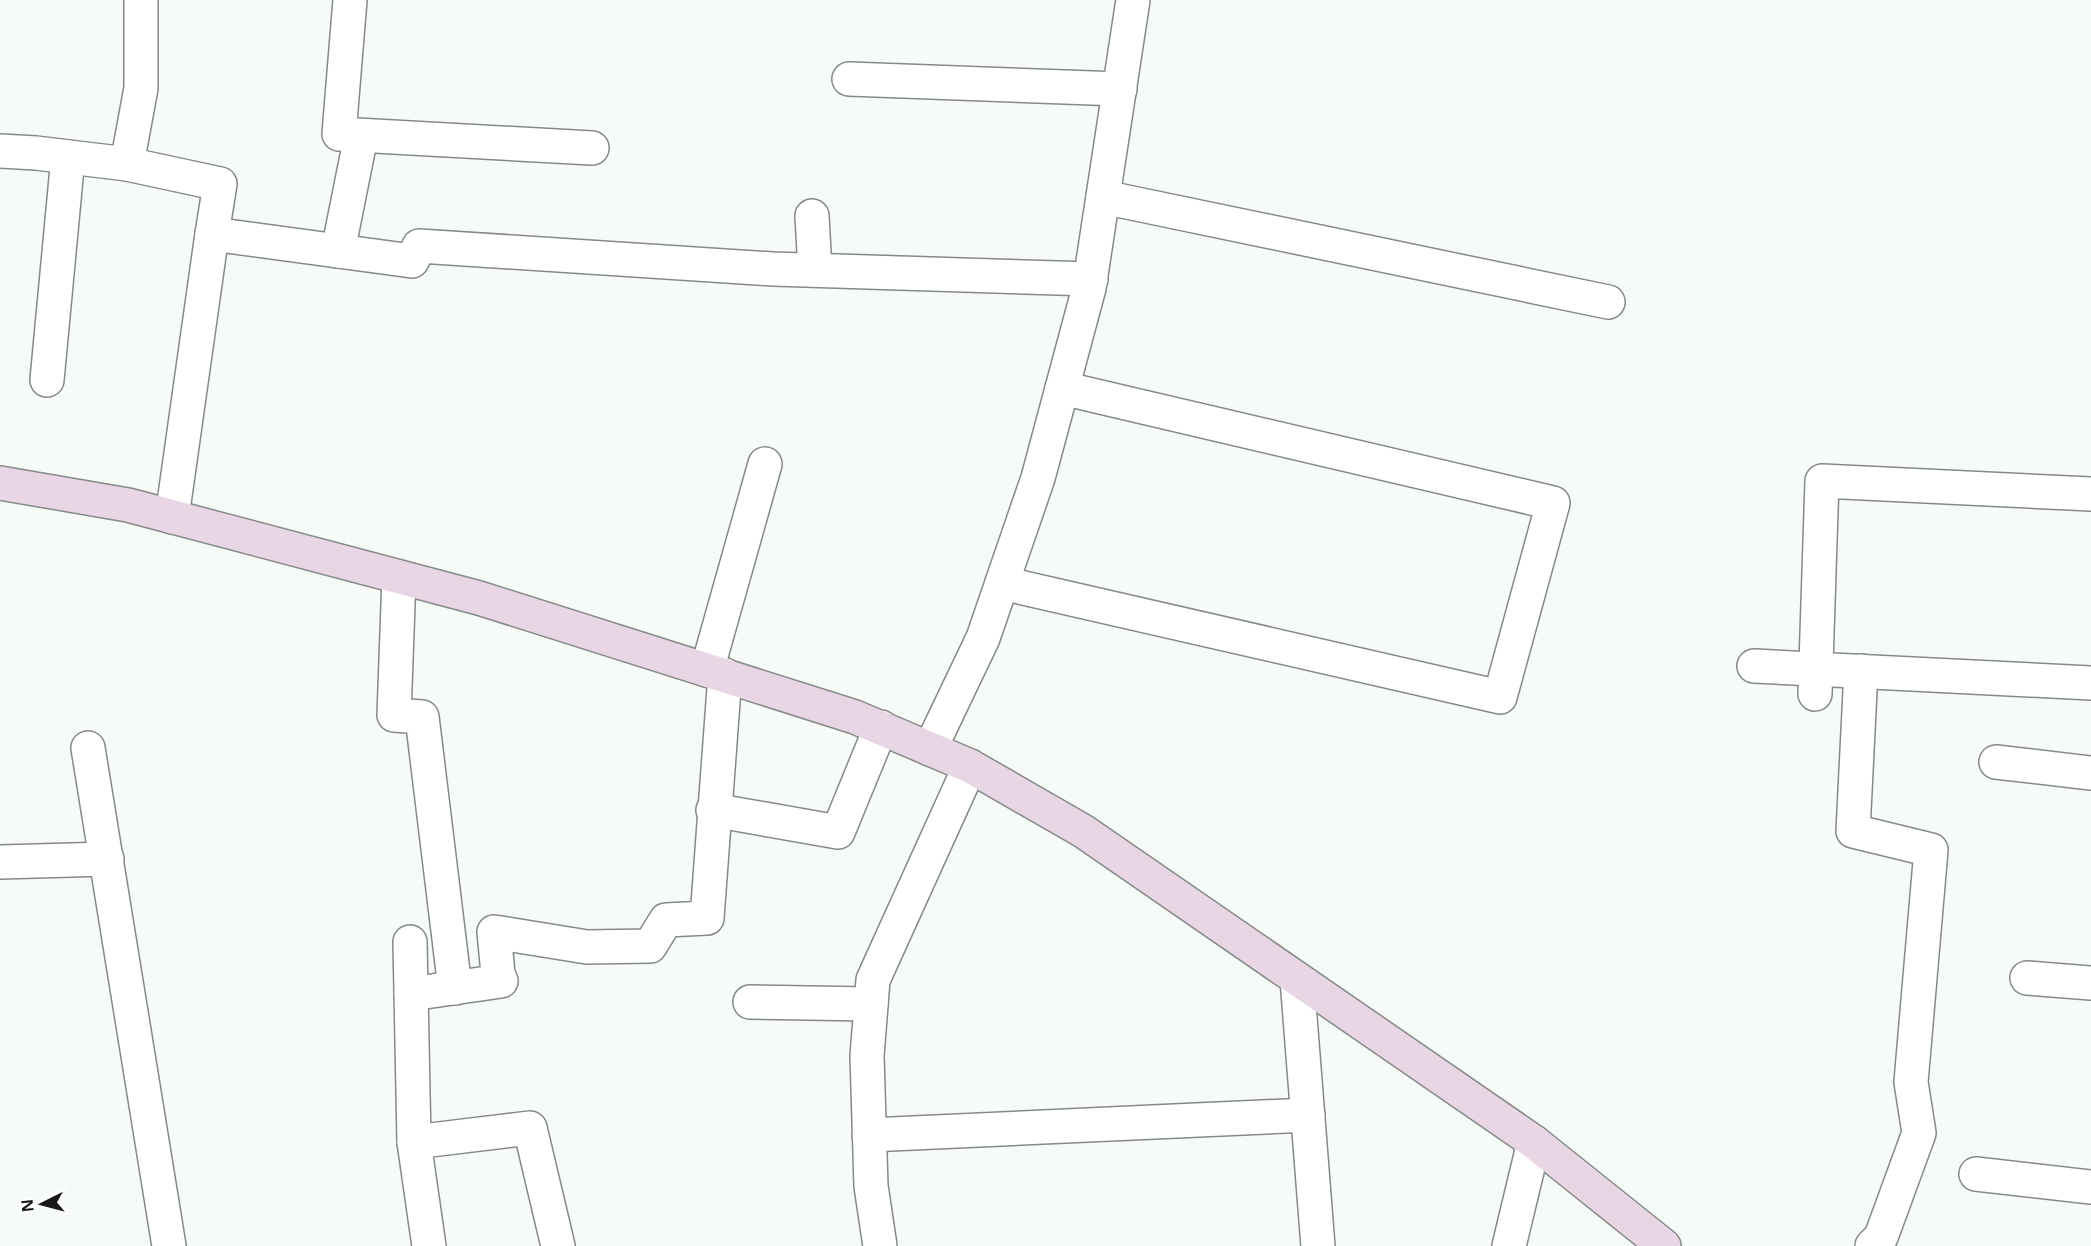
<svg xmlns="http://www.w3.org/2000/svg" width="2091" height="1246" font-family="'Open Sans',sans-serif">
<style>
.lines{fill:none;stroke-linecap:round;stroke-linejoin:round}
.street-casing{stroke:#858a88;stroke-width:36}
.secondary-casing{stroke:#858a88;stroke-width:36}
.street{stroke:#fff;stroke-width:33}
.secondary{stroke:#e9d6e5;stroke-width:33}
</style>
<rect width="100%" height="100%" fill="#f6fbf8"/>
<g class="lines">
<g class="street-casing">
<g id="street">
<path d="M350 0 339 134 592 148"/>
<path d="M849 79 1120 89"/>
<path d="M0 151 36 153 127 164 220 184 212 234 172 517"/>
<path d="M127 164 141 88V0"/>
<path d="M1103 197 1608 302"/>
<path d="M812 216 815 270"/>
<path d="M212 234 412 261 419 246 773 269 1091 279"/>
<path d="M338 251 361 136"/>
<path d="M47 380 68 157"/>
<path d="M399 577 394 715 422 717 455 988"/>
<path d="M1002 583 1500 697 1553 503 1062 388"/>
<path d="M1754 666 2091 683"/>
<path d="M707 670 765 464"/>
<path d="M1861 671 1853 831 1931 850 1911 1082 1919 1133 1881 1237 1872 1246"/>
<path d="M1815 694 1822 481 2091 494"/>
<path d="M88 748 169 1246"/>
<path d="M930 749 983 638 1038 478 1089 288 1133 0"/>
<path d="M1996 762 2091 773"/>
<path d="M713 810 838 832 881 727"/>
<path d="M0 862 107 859"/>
<path d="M410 942 414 1142 429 1246"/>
<path d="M2027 978 2091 983"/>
<path d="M1297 979 1318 1246"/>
<path d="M411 994 501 981 498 974 494 932 587 947 650 946 666 920 707 918 725 675"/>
<path d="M750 1002 871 1004"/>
<path d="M869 1135 1308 1115"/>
<path d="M414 1142 530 1128 558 1246"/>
<path d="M1976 1174 2091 1187"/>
<path d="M880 1246 871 1186 867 1056 873 980 970 766"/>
<path d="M1509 1246 1534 1142"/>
</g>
</g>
<g class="secondary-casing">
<path id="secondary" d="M0 483 128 505 479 598 855 717 970 766 1083 831 1534 1142 1664 1246"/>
</g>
<use href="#street" class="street"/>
<use href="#secondary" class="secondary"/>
</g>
<g transform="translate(42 1204) rotate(264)" stroke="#ffffff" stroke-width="4.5" paint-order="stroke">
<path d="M0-4.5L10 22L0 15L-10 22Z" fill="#181919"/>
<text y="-9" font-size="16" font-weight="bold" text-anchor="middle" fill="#181919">N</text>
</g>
</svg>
